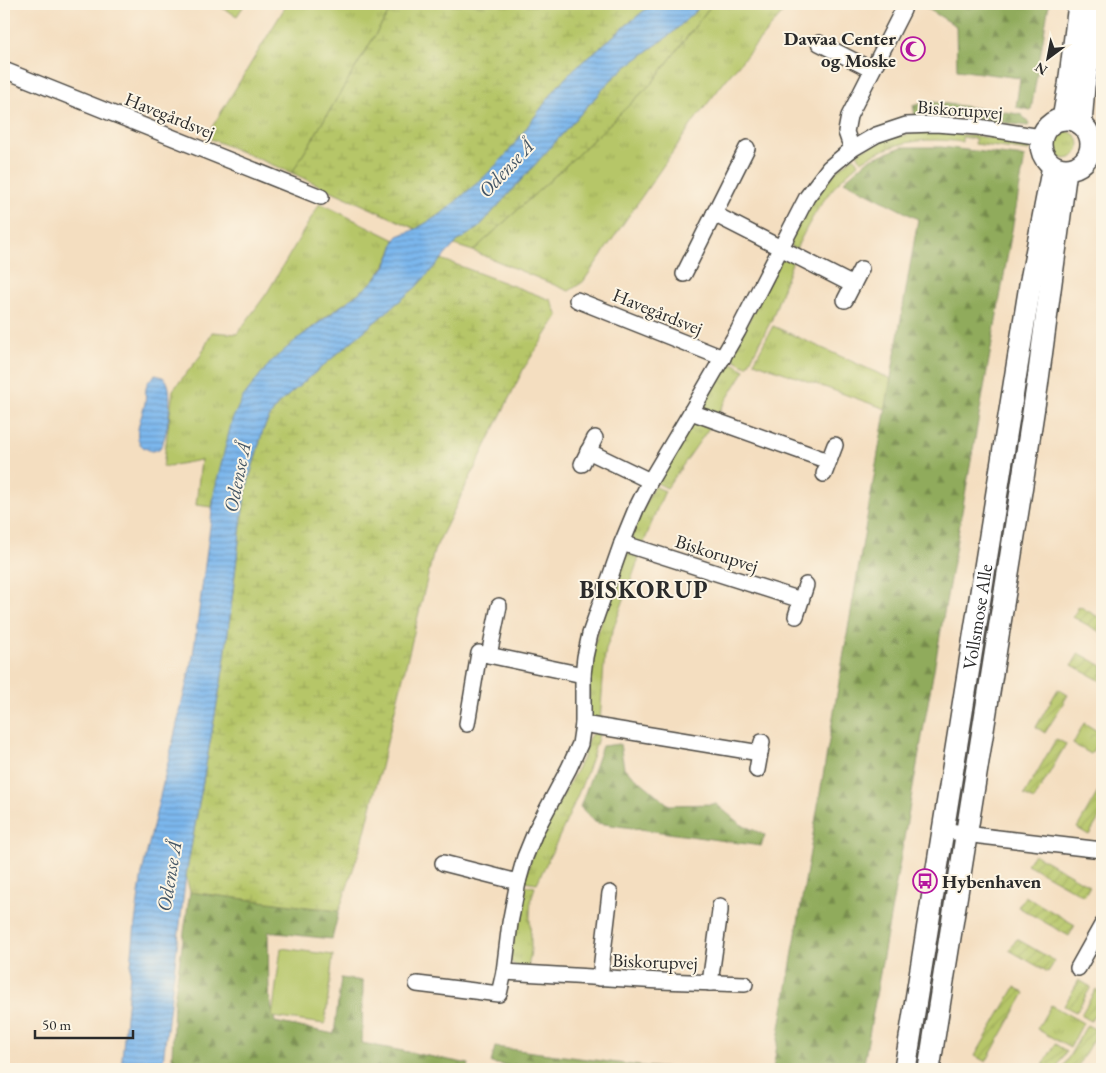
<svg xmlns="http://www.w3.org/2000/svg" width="1106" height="1073" font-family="'EB Garamond',serif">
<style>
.grass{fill:url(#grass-tufts);stroke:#70784a}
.forest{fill:url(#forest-firs);stroke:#5e6b44}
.wetland{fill:url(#wetland-marsh);stroke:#70784a}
.park{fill:url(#park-crowns);stroke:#70784a}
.garden{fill:url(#garden-furrows);stroke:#70784a}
.pitch{fill:#b6c668;stroke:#70784a}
.water{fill:url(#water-rules);stroke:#54718c}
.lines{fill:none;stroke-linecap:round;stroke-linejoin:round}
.street-casing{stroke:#494641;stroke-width:18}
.secondary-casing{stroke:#494641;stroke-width:24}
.street{stroke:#fff;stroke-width:15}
.secondary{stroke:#fff;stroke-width:21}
.labels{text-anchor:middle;stroke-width:4;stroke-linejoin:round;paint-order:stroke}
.poi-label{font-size:19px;font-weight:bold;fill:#2b2b2b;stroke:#fcf5e5;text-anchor:end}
.street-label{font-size:19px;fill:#2b2b2b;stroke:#fcf5e5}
.water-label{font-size:20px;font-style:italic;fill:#435565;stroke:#fcf5e5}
.district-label{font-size:24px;font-weight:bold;letter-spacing:1px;fill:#2b2b2b;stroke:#fcf5e5}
</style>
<defs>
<pattern id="grass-tufts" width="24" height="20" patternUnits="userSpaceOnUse" patternTransform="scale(1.25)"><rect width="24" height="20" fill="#b6c668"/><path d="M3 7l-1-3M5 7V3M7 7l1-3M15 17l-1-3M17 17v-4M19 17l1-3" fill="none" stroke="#9daa5a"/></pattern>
<pattern id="forest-firs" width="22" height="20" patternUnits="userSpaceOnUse" patternTransform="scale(1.25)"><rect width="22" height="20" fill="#90ab5c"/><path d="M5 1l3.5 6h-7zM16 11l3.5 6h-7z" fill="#768b4c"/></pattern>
<pattern id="wetland-marsh" width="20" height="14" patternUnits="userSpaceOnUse" patternTransform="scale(1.25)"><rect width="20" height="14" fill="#b6c668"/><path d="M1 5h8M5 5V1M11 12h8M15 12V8" fill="none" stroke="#9daa5a"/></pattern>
<pattern id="park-crowns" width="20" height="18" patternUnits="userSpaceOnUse" patternTransform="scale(1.25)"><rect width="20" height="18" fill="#b6c668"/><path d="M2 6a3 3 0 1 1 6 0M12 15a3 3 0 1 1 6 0" fill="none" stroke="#9daa5a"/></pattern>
<pattern id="garden-furrows" width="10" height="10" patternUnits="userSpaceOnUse" patternTransform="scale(1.25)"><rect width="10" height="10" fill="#b6c668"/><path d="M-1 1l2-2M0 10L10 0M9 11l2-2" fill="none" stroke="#9daa5a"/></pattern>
<pattern id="water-rules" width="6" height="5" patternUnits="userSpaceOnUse" patternTransform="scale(1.25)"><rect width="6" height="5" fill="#7cb7ed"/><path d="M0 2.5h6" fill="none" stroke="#6695c0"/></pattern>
</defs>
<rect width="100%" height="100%" fill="#fcf5e5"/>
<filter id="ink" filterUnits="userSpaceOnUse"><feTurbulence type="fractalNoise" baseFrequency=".02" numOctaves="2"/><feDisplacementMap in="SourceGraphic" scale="10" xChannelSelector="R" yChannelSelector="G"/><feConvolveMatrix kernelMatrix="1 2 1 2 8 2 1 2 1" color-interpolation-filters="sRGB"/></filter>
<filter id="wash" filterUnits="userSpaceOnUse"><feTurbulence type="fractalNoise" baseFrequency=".0096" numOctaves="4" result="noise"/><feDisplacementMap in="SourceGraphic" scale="20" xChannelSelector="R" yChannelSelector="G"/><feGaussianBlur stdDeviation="1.12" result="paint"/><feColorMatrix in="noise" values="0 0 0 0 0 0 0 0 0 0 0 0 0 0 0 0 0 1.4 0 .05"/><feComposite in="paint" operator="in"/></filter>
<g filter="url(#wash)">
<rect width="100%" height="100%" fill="#f4dec0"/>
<g class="grass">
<path d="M215 4H245L237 16Z"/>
<path d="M287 4H394L292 173 206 137Z"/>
<path d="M712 4H790L725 81 694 121 583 282 569 291 473 251 575 157 652 83Z"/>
<path d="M931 131 1020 141 1030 146 1029 151 975 144 976 139 962 137V142C922 137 897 141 861 161L857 153C883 138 902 135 931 131Z"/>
<circle cx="1065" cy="145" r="14"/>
<path d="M854 157 858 164C828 189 813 214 796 249L792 247 790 241 807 209 836 171Z"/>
<path d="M320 203 395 240C389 261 382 272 367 287 330 314 291 340 260 375L215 489 212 507 196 505 201 460 163 467 173 390 201 355 212 332 237 334 267 293Z"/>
<path d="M788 257 793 260 772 319 748 365 746 366 732 358 731 356 780 259Z"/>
<path d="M773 326 891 379 886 409 754 362Z"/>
<path d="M729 361 745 370 717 415 704 411 703 404Z"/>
<path d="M697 421 709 426V428L667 488 655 482 691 423Z"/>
<path d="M654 486 665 491 657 509 643 545 635 542 631 534Z"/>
<path d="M629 552 640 555 606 649 604 664 600 722 593 721 588 715 591 655 621 560Z"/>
<path d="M594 733 599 734C585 786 560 835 537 883L524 881 535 847 583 758 588 739 591 735Z"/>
<path d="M523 885 535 887C527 907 531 927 531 948 531 954 529 961 528 968L516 966 510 961Z"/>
<path d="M1051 1005 1083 1023 1070 1048 1037 1029Z"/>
</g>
<g class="forest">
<path d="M920 4H1049L1031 110 1016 107 1020 78 957 70 956 26Z"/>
<path d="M933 102 1012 113 1022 115 1029 124 1028 126 940 114 915 116 913 105Z"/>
<path d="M902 147H941L1025 157 863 1069H773L918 219 844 181 868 160Z"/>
<path d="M620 744 624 768 669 805 716 804 740 824 765 835 761 846 597 823 580 807 602 746Z"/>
<path d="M190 892 339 911 332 939 268 932 269 995 275 1022 334 1034 341 978 363 981 362 1043 469 1064 468 1069H179L172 1058 174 999Z"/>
<path d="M495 1047 640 1066 677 1069H528L491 1063Z"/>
</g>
<g class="wetland">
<path d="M394 4H652L574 69 557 87 507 154 483 178 441 214 416 229 292 173Z"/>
<path d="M703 4H712L652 83 575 157 473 251 454 245 461 238 478 228 610 81 623 69 670 35Z"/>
<path d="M441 259 551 300 558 316 524 368 434 551 363 840 339 911 190 892 186 875 224 665 243 508 247 486 263 430 269 418 278 404 416 287Z"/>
</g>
<path class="park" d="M1084 723 1102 734 1091 754 1073 744Z"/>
<g class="garden">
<path d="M1079 606 1102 619V633L1073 617Z"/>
<path d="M1079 653 1102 666V678L1101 681 1072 665Z"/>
<path d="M1058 689 1068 695 1045 733 1036 727Z"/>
<path d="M1056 739 1066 744 1034 800 1024 795Z"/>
<path d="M1102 785V813L1089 835 1077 828Z"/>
<path d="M1034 854 1090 886 1084 896 1027 864Z"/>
<path d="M1025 896 1075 925 1069 936 1018 907Z"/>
<path d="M1017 939 1055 961 1048 972 1009 950Z"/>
<path d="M1079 980 1091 987 1076 1012 1064 1006Z"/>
<path d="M1015 987 1025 993 986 1062 975 1056Z"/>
<path d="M1096 989 1102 994V1002L1091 1021 1081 1015Z"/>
<path d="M1087 1025 1098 1031 1076 1069H1062Z"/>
<path d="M1055 1044 1066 1051 1056 1069H1041Z"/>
</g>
<path class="pitch" d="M281 948 333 955 325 1024 272 1017Z"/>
<g class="water">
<path d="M652 4H703L670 35 623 69 610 81 478 228 458 241 416 287 278 404 269 418 263 430 247 486 243 508 224 665 186 875 162 1069H121L135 923 142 873 193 656 215 489 232 420 243 397 260 375 272 361 296 340 367 287 376 278 385 267 391 253 395 240 398 236 416 229 441 214 483 178 507 154 557 87 574 69Z"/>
<path d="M155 375C159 376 163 376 166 380 174 390 168 440 159 449 157 450 153 451 151 451 147 449 141 447 139 442 134 432 143 414 145 403 146 397 145 390 147 384 149 380 152 378 155 375Z"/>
</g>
</g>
<g filter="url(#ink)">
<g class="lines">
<g class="street-casing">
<g id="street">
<path d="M819 43 872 70"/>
<path d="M4 70 321 197"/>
<path d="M852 149 846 132 849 116 903 10"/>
<path d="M1090 151 1102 155"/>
<path d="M714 214 853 285"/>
<path d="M684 274 747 148"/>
<path d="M577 300 723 358"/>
<path d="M845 300 861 269"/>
<path d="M691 412 828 461"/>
<path d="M588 451 650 481"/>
<path d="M582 464 595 438"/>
<path d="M824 474 835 445"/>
<path d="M622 543 801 600"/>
<path d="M796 616 806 585"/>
<path d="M489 655 499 606"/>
<path d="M467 724 479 653 583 675"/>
<path d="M583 724 760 753"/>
<path d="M757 770 762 742"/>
<path d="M943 830 981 836 1102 850"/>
<path d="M443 863 518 882"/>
<path d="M1078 968 1102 925"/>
<path d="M504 972 661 981 745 984"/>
<path d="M600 978 610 893"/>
<path d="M710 983 720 911V906"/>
<path d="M417 984 499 994 504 972 510 923 518 882 525 857 536 830 569 768 580 744 583 724V675L585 657 590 634 622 543 636 509 650 481 691 412 738 331 807 197 829 168 852 149 876 135 906 125 935 124 978 127 1041 137"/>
</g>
</g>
<g class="secondary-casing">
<g id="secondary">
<circle cx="1066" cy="144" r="25"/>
<path d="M1063 119 1069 85 1079 4"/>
<path d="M1081 124 1084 86 1099 4"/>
<path id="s1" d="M905 1069 1030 285 1053 166"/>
<path d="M929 1069 1019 504 1037 387 1066 170"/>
</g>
</g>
<use href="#street" class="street"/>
<use href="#secondary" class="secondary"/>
</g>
</g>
<defs>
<g id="mosque-ring" transform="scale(1.25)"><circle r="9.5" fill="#fcf5e5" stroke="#b5179e" stroke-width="1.5"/><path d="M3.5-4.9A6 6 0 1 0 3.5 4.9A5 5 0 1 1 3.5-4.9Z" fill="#b5179e"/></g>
<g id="bus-ring" transform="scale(1.25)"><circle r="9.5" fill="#fcf5e5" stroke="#b5179e" stroke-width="1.5"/><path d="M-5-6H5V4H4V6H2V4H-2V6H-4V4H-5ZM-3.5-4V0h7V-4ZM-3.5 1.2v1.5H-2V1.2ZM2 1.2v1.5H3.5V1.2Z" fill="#b5179e"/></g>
</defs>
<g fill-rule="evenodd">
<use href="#mosque-ring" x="913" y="49"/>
<use href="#bus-ring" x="925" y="881"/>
</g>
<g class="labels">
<g class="poi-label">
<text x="896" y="45">Dawaa Center<tspan x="896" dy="22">og Moske</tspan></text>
<text x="942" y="888" text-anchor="start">Hybenhaven</text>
</g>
<g class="street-label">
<text transform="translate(960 109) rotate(4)" y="7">Biskorupvej</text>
<text transform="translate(170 115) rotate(22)" y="7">Havegårdsvej</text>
<text transform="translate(658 311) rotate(22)" y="7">Havegårdsvej</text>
<text transform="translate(717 553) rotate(18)" y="7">Biskorupvej</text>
<text dy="7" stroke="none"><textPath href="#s1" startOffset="458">Vollsmose Alle</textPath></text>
<text transform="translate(655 961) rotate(2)" y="7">Biskorupvej</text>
</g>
<g class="water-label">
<text transform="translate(506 168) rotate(-47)" y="7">Odense Å</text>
<text transform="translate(237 477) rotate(-79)" y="7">Odense Å</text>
<text transform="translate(169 876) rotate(-81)" y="7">Odense Å</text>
</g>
<g class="district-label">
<text x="644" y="598">BISKORUP</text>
</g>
</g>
<rect width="1106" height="1073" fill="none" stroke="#fcf5e5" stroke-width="20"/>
<g transform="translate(1048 58) rotate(212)" stroke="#fcf5e5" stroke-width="4" paint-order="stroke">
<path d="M0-4L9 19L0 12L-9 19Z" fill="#2b2b2b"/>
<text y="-8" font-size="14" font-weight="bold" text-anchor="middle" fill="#2b2b2b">N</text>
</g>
<path d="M35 1030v8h98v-8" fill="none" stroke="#2b2b2b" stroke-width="2.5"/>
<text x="42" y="1030" font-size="15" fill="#2b2b2b" stroke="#fcf5e5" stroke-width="4" paint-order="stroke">50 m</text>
</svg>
